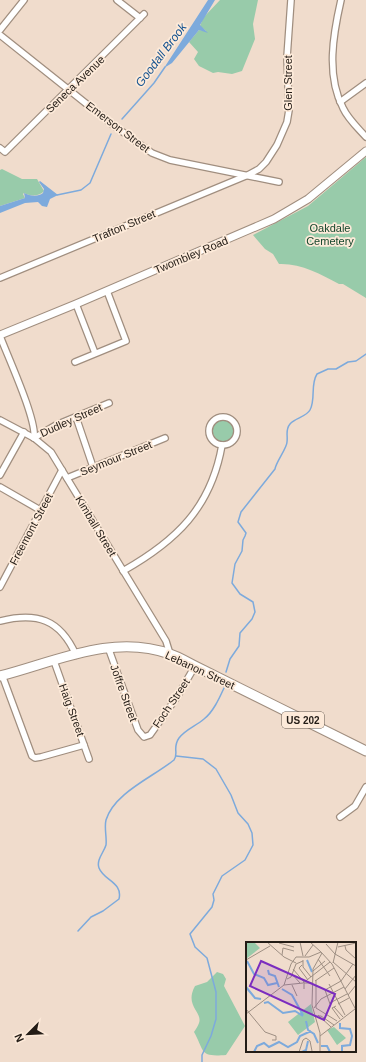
<svg xmlns="http://www.w3.org/2000/svg" width="366" height="1062" font-family="Helvetica,sans-serif">
<style>
.green{fill:#98cbaa}
.water{fill:#7daadc}
.lines{fill:none;stroke-linecap:round;stroke-linejoin:round}
.stream{stroke:#7daadc;stroke-width:1.5}
.minor-casing{stroke:#a08e7f;stroke-width:8}
.tertiary-casing{stroke:#a08e7f;stroke-width:9}
.trunk-casing{stroke:#a08e7f;stroke-width:11}
.minor{stroke:#fff;stroke-width:5.5}
.tertiary{stroke:#fff;stroke-width:7}
.trunk{stroke:#fff;stroke-width:9}
.labels{text-anchor:middle;stroke-width:3.5;stroke-linejoin:round;paint-order:stroke}
.shield{fill:#fdead9;stroke:#645a50;stroke-width:1}
.shield-label{font-size:10px;font-weight:bold;fill:#231c16}
.street-label{font-size:11px;fill:#231c16;stroke:#fdead9}
.park-label{font-size:11px;fill:#14462b;stroke:#fdead9}
.water-label{font-size:12px;font-style:italic;fill:#135290;stroke:#fdead9}
.inset-river{fill:none;stroke:#7daadc;stroke-width:2}
.inset-road{fill:none;stroke:#9e8f83;stroke-width:1}
.view{fill:#7b2cbf;fill-opacity:0.15;stroke:#7b2cbf;stroke-width:2}
.inset-edge{fill:none;stroke:#231c16;stroke-width:2}
</style>
<rect width="100%" height="100%" fill="#f0dccc"/>
<g class="green">
<path d="M220 0H258L253 24 255 39 242 71 232 74 218 72 213 73 199 66 194 59 198 52 189 42 199 30 206 31 200 26 203 18Z"/>
<path d="M366 157V298L343 284H339C321 274 300 263 279 264L273 254 265 249 253 235 308 206Z"/>
<path d="M2 169 22 179H37L44 191C40 196 31 197 24 193L23 194 25 198 0 206V170Z"/>
<circle cx="223" cy="431" r="11"/>
<path d="M217 972 223 974 226 979 224 986 245 1026 226 1055C199 1057 205 1052 194 1032 196 1029 198 1026 199 1023 203 1012 184 1006 195 986L207 982Z"/>
</g>
<g class="water">
<path d="M208 0H215L200 25 208 33 199 30 172 63 164 68Z"/>
<path d="M40 181 58 195 50 199 47 207 42 206 38 202 25 203 0 213V206L25 198 24 193C30 196 38 197 43 193L44 189 39 182Z"/>
</g>
<g class="lines">
<g class="stream">
<path d="M122 119 154 83 165 67"/>
<path d="M57 195 81 190 90 183 111 134"/>
<path d="M226 672 230 659 239 646 240 633 252 619 255 612 253 602 240 594 232 583 235 564 242 551 243 540 245 536 246 533 238 522 241 512 275 469C276 462 287 448 287 442 288 435 285 430 290 424 295 418 306 417 310 410 316 399 310 385 317 374L328 369H336L348 362 356 361 366 354"/>
<path d="M176 756 203 759 216 769 231 795 238 813 248 824 252 833 253 845 245 860 222 876 213 894 214 900 212 907 190 934 195 947 207 958 216 992V1019L211 1036 202 1055V1062"/>
<path d="M78 931 91 917 103 911 119 899C123 882 104 881 99 868 96 860 104 852 106 845 107 837 104 828 106 820 114 793 153 777 174 760 179 753 172 748 179 738 186 729 196 726 204 719 213 712 219 699 224 688"/>
</g>
<g class="minor-casing">
<g id="minor">
<path d="M117 0 140 18"/>
<path d="M341 0C333 35 326 75 343 108 348 119 358 128 366 137"/>
<path d="M0 30 24 0"/>
<path d="M0 35 113 125 152 153 170 160 279 182"/>
<path d="M340 102 366 83"/>
<path d="M0 148 5 152 144 14"/>
<path d="M0 278 248 175 259 169 266 162 277 145 287 122 289 110 287 57 291 0"/>
<path d="M76 304 95 353"/>
<path d="M0 336C8 357 37 420 34 438"/>
<path d="M75 362 126 341 107 291"/>
<path d="M76 417 93 467"/>
<circle cx="223" cy="431" r="14"/>
<path d="M0 420 34 438 51 452 166 641 170 654"/>
<path d="M34 438 56 425 109 403"/>
<path d="M0 475 24 432"/>
<path d="M67 478 165 438"/>
<path d="M0 487 40 510"/>
<path d="M123 571C176 541 211 508 222 445"/>
<path d="M0 587 62 470"/>
<path d="M0 621C37 612 60 619 76 655"/>
<path d="M108 647 138 730 144 737 150 735 177 697 195 666"/>
<path d="M54 661 89 759"/>
<path d="M2 675 32 756 35 758 41 757 84 745"/>
<path d="M340 817 355 806 366 787"/>
</g>
</g>
<g class="tertiary-casing">
<path id="tertiary" d="M0 335 76 304 274 219 308 199 366 151"/>
</g>
<g class="trunk-casing">
<path id="trunk" d="M0 676C55 662 113 633 170 654 179 657 187 662 195 666L366 751"/>
</g>
<use href="#minor" class="minor"/>
<use href="#tertiary" class="tertiary"/>
<use href="#trunk" class="trunk"/>
</g>
<g class="labels">
<rect class="shield" x="282" y="712" width="42" height="16" rx="3"/>
<g class="shield-label">
<text x="303" y="724">US 202</text>
</g>
<g class="street-label">
<text transform="translate(288 83) rotate(-90)" y="4">Glen Street</text>
<text transform="translate(75 84) rotate(-44)" y="4">Seneca Avenue</text>
<text transform="translate(118 127) rotate(37)" y="4">Emerson Street</text>
<text transform="translate(124 226) rotate(-23)" y="4">Trafton Street</text>
<text transform="translate(191 255) rotate(-23)" y="4">Twombley Road</text>
<text transform="translate(71 420) rotate(-24)" y="4">Dudley Street</text>
<text transform="translate(116 458) rotate(-22)" y="4">Seymour Street</text>
<text transform="translate(96 526) rotate(59)" y="4">Kimball Street</text>
<text transform="translate(31 529) rotate(-62)" y="4">Freemont Street</text>
<text transform="translate(200 670) rotate(25)" y="4">Lebanon Street</text>
<text transform="translate(124 693) rotate(70)" y="4">Joffre Street</text>
<text transform="translate(171 703) rotate(-56)" y="4">Foch Street</text>
<text transform="translate(72 710) rotate(70)" y="4">Haig Street</text>
</g>
<g class="park-label">
<text x="330" y="232">Oakdale<tspan x="330" dy="13">Cemetery</tspan></text>
</g>
<g class="water-label">
<text transform="translate(161 55) rotate(-53)" y="4">Goodall Brook</text>
</g>
</g>
<g transform="translate(246 942)">
<rect width="110" height="110" fill="#f0dccc"/>
<path d="M0 0H8L14 6 0 17ZM65 62 69 80 52 93 42 80ZM88 85 100 96 91 103 81 88Z" fill="#98cbaa"/>
<path class="inset-river" d="M61 18 66 30M1 19 8 32 18 36 22 43 31 41M22 28 23 32 29 34 33 45M0 45 9 56 15 57M36 47 46 53 57 73M18 61 22 60 37 71 49 69 57 74M60 79 62 88 68 92 72 101M94 81V86L104 87 106 94 104 103 96 104V110M75 104H81L84 110M8 110 11 104 18 101 23 105 33 100 42 105 51 100 54 94 65 89M56 110 60 108 62 99"/>
<path class="inset-road" d="M21 0 38 15 50 21M54 0 57 14M64 0 75 10M33 1 48 5M80 2 89 12 110 24M99 4 100 8 110 17M92 5 110 1M75 10 86 22 110 68M36 13 37 6 48 9M59 14 67 3M72 17 84 34M0 18 24 4M57 18V25L65 35M87 20 110 40M87 21 92 0M56 23 53 26 62 38M47 27 58 40M67 29 79 19M46 32 54 41M41 37 45 35 50 22 57 19M70 38V66L91 79M69 39 88 26M83 42 99 73M38 43 57 41 84 20M46 43 51 54M58 47V41H66M99 47 110 33M102 53 110 43M84 61 101 52M84 62 79 48 95 39 107 22M92 62 103 56M90 64 86 66 94 77M88 65 97 75M68 66 75 57 98 45M0 67 19 90 30 94V98H26M0 72 38 43 45 22 50 15H63L75 10M72 73 85 85M68 74H75L88 83M74 94 109 67M53 110 57 98 60 96 64 99 66 109M74 110V91L66 63 67 27 76 11"/>
<path class="view" d="M15 19 89 52 78 78 4 44Z"/>
<rect width="110" height="110" class="inset-edge"/>
</g>
<g transform="translate(28 1034) rotate(246)" stroke="#fdead9" stroke-width="3" paint-order="stroke">
<path d="M0-3L7 15L0 10L-7 15Z" fill="#231c16"/>
<text y="-6" font-size="11" font-weight="bold" text-anchor="middle" fill="#231c16">N</text>
</g>
</svg>
